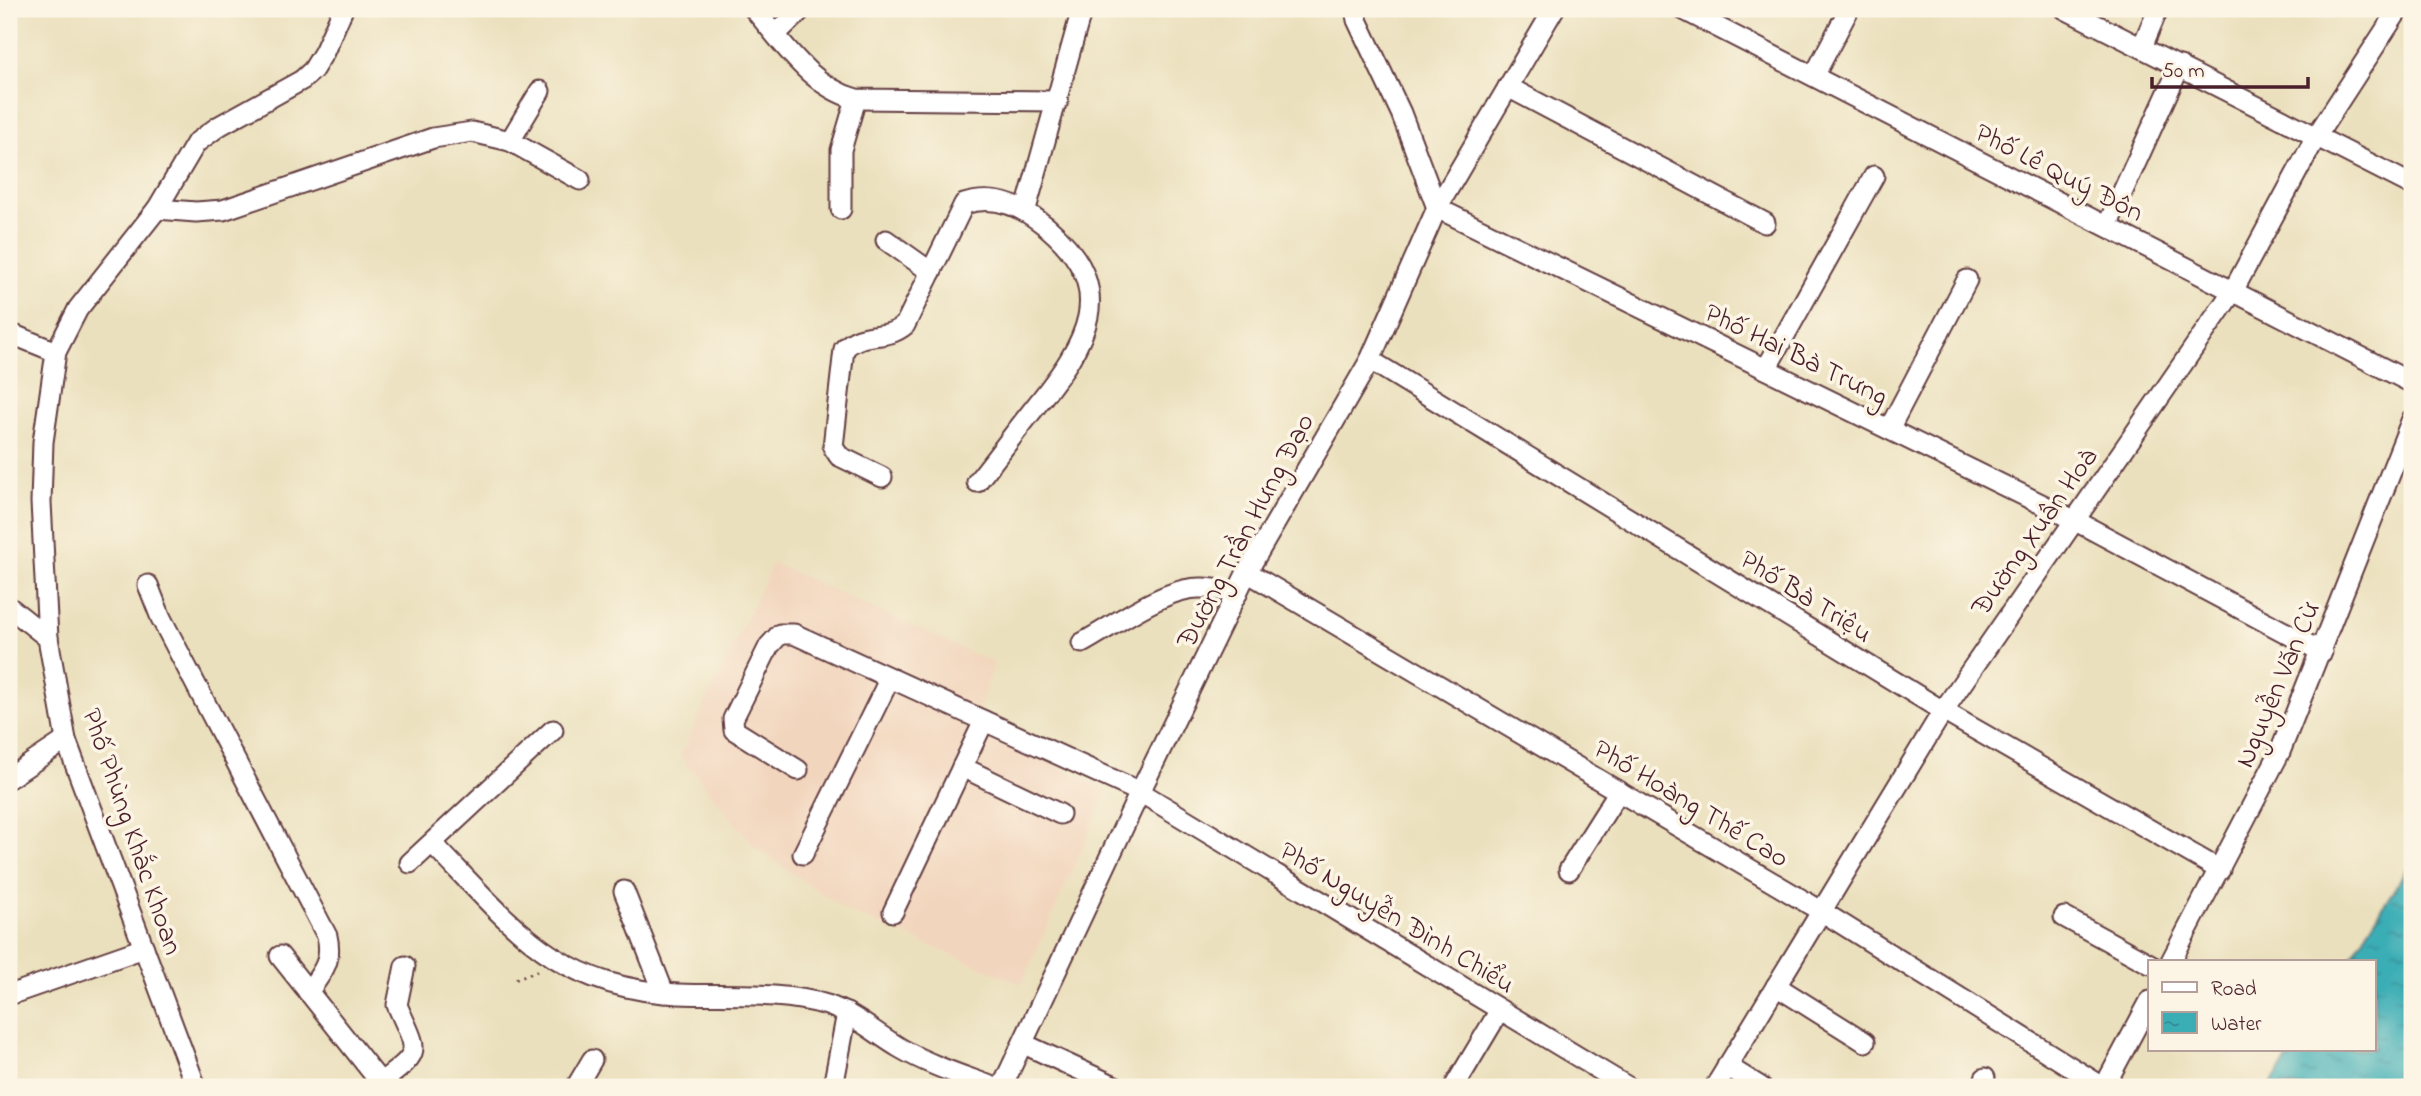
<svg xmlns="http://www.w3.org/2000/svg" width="2421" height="1096" font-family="'Indie Flower',sans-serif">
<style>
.built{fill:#f2d5bd}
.water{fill:url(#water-ripples);stroke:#426670;stroke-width:2}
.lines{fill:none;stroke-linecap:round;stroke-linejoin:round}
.minor-casing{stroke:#623c41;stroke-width:23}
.path{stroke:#623c41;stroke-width:3.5;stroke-dasharray:2 5;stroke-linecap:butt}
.minor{stroke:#fff;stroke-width:19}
.labels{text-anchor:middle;stroke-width:7;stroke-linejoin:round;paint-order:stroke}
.street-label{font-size:28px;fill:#4a1f2b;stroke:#fcf5e5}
</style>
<defs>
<pattern id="water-ripples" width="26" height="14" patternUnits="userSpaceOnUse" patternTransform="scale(1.75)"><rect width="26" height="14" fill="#3badb5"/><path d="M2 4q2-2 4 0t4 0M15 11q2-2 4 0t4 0" fill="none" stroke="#348c93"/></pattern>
</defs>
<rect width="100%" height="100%" fill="#fcf5e5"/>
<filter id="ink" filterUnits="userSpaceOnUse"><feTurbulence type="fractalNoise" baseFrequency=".0143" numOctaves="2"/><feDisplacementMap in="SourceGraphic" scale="14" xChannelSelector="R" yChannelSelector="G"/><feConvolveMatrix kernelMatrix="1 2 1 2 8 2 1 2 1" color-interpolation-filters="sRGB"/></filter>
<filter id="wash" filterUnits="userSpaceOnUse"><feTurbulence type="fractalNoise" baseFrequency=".00686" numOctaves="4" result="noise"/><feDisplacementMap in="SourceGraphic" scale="28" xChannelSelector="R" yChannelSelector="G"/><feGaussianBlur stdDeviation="1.57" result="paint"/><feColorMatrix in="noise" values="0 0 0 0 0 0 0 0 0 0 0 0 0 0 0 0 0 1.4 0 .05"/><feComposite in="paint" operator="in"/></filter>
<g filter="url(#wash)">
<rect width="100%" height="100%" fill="#ebe0bd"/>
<path class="built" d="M773 563 994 663 974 725 1107 791 1022 984 845 910 755 847 680 756Z"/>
<path class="water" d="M2412 861V1087H2269L2294 1049H2374V961H2349Z"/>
</g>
<g filter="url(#ink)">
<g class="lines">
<g class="minor-casing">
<g id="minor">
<path d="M754 9C784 44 810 86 856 99L1058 101"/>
<path d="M1355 9 1357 20 1401 113 1437 208 2074 520 2322 652"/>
<path d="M1682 9 2412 383"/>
<path d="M2065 9 2412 185"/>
<path d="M776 34 802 9"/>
<path d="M2142 47 2158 9"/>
<path d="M1814 76 1849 9"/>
<path d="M1508 87 1765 223"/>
<path d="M510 141 540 91"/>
<path d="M157 209 196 143 219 126 302 80 313 70 324 52 343 9"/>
<path d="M841 209V150L856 99"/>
<path d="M1026 209 1082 9"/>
<path d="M2107 226 2180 66"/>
<path d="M886 240 931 272"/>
<path d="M9 333 56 352"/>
<path d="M1370 360 1943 711 2220 870"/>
<path d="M1766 369 1874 176"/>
<path d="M1889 429 1967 280"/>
<path d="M882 477 839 456 833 447 844 349C863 329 885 342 905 325L964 204C996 194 1023 207 1047 227 1121 290 1086 343 1036 406 1016 431 997 457 977 482"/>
<path d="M1247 572 1821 911 2103 1087"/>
<path d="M148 585 161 618 327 936C333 961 322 973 308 992"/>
<path d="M9 607 48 638 66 740 196 1087"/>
<path d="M48 638 41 502 43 442 56 352 78 309 157 209 196 212 223 210 433 138 472 132 510 141 580 180"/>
<path d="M1082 643C1113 626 1164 588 1199 588 1212 587 1225 591 1237 594"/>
<path d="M962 767 1060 814"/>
<path d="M798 770 734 730 733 719 769 646 780 634H794L1140 792 1628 1087"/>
<path d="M9 778 66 740"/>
<path d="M433 844C512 925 555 988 678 994 726 996 781 991 827 1005 854 1014 875 1033 900 1048 929 1065 961 1075 993 1087"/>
<path d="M803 854 890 678"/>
<path d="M410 863 553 730"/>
<path d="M1569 870 1619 791"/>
<path d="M624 891 664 993"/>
<path d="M893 912 984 721"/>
<path d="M2064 917 2150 964"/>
<path d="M280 956 384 1087"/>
<path d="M2171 961 2280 752 2412 419"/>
<path d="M1776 986 1865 1042"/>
<path d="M12 994 144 948"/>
<path d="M1024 1044 1117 1087"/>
<path d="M1727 1066 1761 1087"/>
<path d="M380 1083C424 1050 418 1053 397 1005L405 966"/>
<path d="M576 1087 592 1060"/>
<path d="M833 1087 847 1013"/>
<path d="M1002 1087 1140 792 1247 572 1370 360 1437 208 1554 9"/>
<path d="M1454 1087 1500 1010"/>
<path d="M1715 1087 1943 711 2233 291 2317 135 2399 9"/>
<path d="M1984 1087 1985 1078"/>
<path d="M2104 1087 2150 1001"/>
</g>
</g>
<path class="path" d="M516 979 537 971"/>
<use href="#minor" class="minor"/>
</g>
</g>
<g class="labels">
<g class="street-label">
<text transform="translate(2060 171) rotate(27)" y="10">Phố Lê Quý Đôn</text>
<text transform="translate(1797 353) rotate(26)" y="10">Phố Hai Bà Trưng</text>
<text transform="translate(1244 530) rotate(-62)" y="10">Đường Trần Hưng Đạo</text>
<text transform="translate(2033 531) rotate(-55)" y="10">Đường Xuân Hoà</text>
<text transform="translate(1807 595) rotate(32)" y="10">Phố Bà Triệu</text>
<text transform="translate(2276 684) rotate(-67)" y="10">Nguyễn Văn Cừ</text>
<text transform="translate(1692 802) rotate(31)" y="10">Phố Hoàng Thế Cao</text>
<text transform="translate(134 831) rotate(71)" y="10">Phố Phùng Khắc Khoan</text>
<text transform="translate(1398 916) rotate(31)" y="10">Phố Nguyễn Đình Chiểu</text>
</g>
</g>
<rect width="2421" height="1096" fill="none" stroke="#fcf5e5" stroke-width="35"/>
<rect x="2148" y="960" width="228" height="91" fill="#fcf5e5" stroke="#b59f9b" stroke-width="2"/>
<rect x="2162" y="982" width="35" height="10" fill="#ffffff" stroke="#b59f9b" stroke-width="2"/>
<text x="2211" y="995" font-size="21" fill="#4a1f2b">Road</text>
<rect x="2162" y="1012" width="35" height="21" fill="url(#water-ripples)" stroke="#b59f9b" stroke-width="2"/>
<text x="2211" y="1030" font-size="21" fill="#4a1f2b">Water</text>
<path d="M2152 77v10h156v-10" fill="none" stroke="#4a1f2b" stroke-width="3.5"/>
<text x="2162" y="77" font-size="21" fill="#4a1f2b" stroke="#fcf5e5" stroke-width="5" paint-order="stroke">50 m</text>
</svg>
